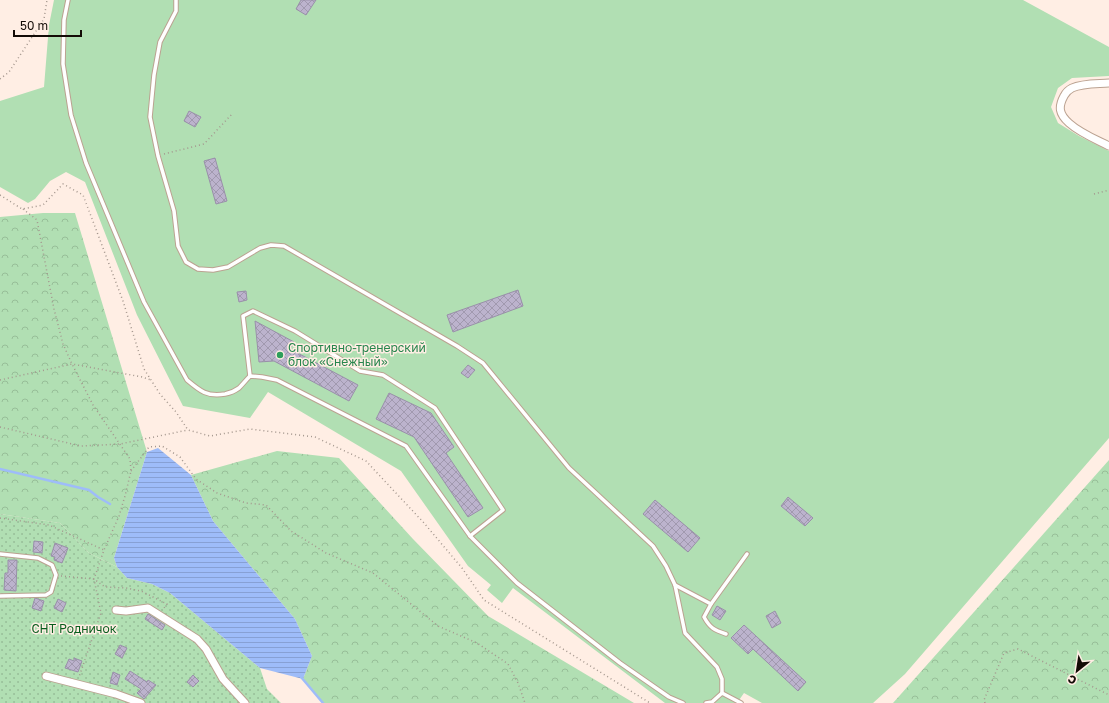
<svg xmlns="http://www.w3.org/2000/svg" width="1109" height="703" font-family="'Golos Text',sans-serif">
<style>
.forest{fill:url(#forest-crowns)}
.park{fill:url(#park-dots)}
.pitch{fill:#b1dfb3}
.water{fill:url(#water-rules)}
.lines{fill:none;stroke-linecap:round;stroke-linejoin:round}
.stream{stroke:#9ebcf9;stroke-width:2.5}
.building{fill:url(#building-cross-hatch);stroke:#9990a9}
.service-casing{stroke:#bba291;stroke-width:5.5}
.minor-casing{stroke:#bba291;stroke-width:9}
.path{stroke:#a4978e;stroke-width:1.5;stroke-dasharray:1 3;stroke-linecap:butt}
.service{stroke:#fff;stroke-width:3.5}
.minor{stroke:#fff;stroke-width:7}
.leisure-dot{fill:#2e9e5b;stroke:#ffeee4;stroke-width:1.5}
.labels{text-anchor:middle;stroke-width:3;stroke-linejoin:round;paint-order:stroke}
.leisure-label{font-size:12px;fill:#27864d;stroke:#ffeee4;text-anchor:start}
.park-label{font-size:12px;fill:#095e1e;stroke:#ffeee4}
</style>
<defs>
<pattern id="forest-crowns" width="20" height="18" patternUnits="userSpaceOnUse"><rect width="20" height="18" fill="#b1dfb3"/><path d="M2 6a3 3 0 1 1 6 0M12 15a3 3 0 1 1 6 0" fill="none" stroke="#97be98"/></pattern>
<pattern id="park-dots" width="8" height="8" patternUnits="userSpaceOnUse"><rect width="8" height="8" fill="#b1dfb3"/><path d="M2 2h.1M6 6h.1" fill="none" stroke="#97be98" stroke-width="1.8" stroke-linecap="round"/></pattern>
<pattern id="water-rules" width="6" height="5" patternUnits="userSpaceOnUse"><rect width="6" height="5" fill="#9ebcf9"/><path d="M0 2.5h6" fill="none" stroke="#87a0d4"/></pattern>
<pattern id="building-cross-hatch" width="8" height="8" patternUnits="userSpaceOnUse"><rect width="8" height="8" fill="#bcb3cd"/><path d="M0 0l8 8M0 8l8-8" fill="none" stroke="#a199af"/></pattern>
</defs>
<rect width="100%" height="100%" fill="#ffeee4"/>
<g class="forest">
<path d="M43 213H75L147 452 114 558 117 567 89 553 60 523 0 514V217Z"/>
<path d="M277 451 339 458 413 539 488 616 634 703H323L303 679 312 656 295 619 213 521 191 475Z"/>
<path d="M1109 460V703H893Z"/>
</g>
<path class="park" d="M0 514 60 523 89 553 117 567 127 578 152 584 170 593 260 668 267 689 281 703H0Z"/>
<path class="pitch" d="M54 0H1023L1109 47V76L1072 78 1058 88 1051 107 1058 123 1079 136 1109 151V438L905 674 873 703H762L744 693 737 703H665L513 588 502 603 487 590 491 585 468 566 401 471 268 392 250 418 183 406 137 315 85 182 66 172 50 181 35 199 28 203 0 187V101L44 87 49 25Z"/>
<path class="water" d="M158 448 191 475 213 521 295 619 312 656 303 679 260 668 170 593 152 584 127 578 117 567 114 558 147 452Z"/>
<g class="lines">
<g class="stream">
<path d="M0 469 89 490 98 497 110 504"/>
<path d="M301 677 323 703"/>
</g>
</g>
<g class="building">
<path d="M301 0H316L306 15 296 9Z"/>
<path d="M189 111 201 117 195 127 184 121Z"/>
<path d="M215 158 227 201 216 204 204 161Z"/>
<path d="M518 290 523 306 453 332 447 315Z"/>
<path d="M246 291 247 300 239 302 237 292Z"/>
<path d="M255 321 294 342 290 349 358 385 349 401 274 361 259 362Z"/>
<path d="M468 365 475 370 468 378 461 373Z"/>
<path d="M389 393 431 413 454 447 446 453 483 508 468 517 414 437 376 419Z"/>
<path d="M788 497 813 518 805 526 781 506Z"/>
<path d="M655 500 700 538 688 552 643 514Z"/>
<path d="M34 541 43 542 42 553 33 552Z"/>
<path d="M55 543 68 548 62 563 54 560 55 557 51 556Z"/>
<path d="M8 560H17L16 591 4 590 5 573H8Z"/>
<path d="M35 598 44 601 41 611 32 608Z"/>
<path d="M58 599 66 603 62 612 54 608Z"/>
<path d="M717 606 726 611 720 620 712 615Z"/>
<path d="M775 611 781 623 772 628 766 616Z"/>
<path d="M148 614 165 625 162 630 145 619Z"/>
<path d="M744 625 806 682 798 691 753 649 748 654 731 638Z"/>
<path d="M120 645 127 648 122 658 115 654Z"/>
<path d="M74 658 82 661 78 672 65 668 69 659 74 661Z"/>
<path d="M130 671 147 682 148 680 156 685 144 699 137 693 141 689 125 679Z"/>
<path d="M113 672 120 675 117 685 110 683Z"/>
<path d="M193 675 199 681 193 687 187 682Z"/>
</g>
<g class="lines">
<g class="service-casing">
<g id="service">
<path d="M68 0 64 20 63 64 71 115 86 163 144 302 187 380C200 391 207 397 225 394 230 393 235 391 239 388 243 384 246 380 250 376L262 377 277 380 406 446 470 536 517 583 620 663 669 697 683 703"/>
<path d="M176 0V11L160 42 154 75 150 117 158 156 174 211 178 246 186 262 198 269 213 270 228 267 260 248 271 245 284 246 457 346 483 363 569 468 653 546 666 566 675 585 685 633 717 667 722 679V693"/>
<path d="M250 376 243 316 253 311 295 331 360 371 383 375 435 408 503 510 470 536"/>
<path d="M0 554 38 558 52 565 56 575 51 592 46 595 0 596"/>
<path d="M675 585 711 604 704 617C710 628 714 630 726 634"/>
<path d="M711 604 747 554"/>
<path d="M706 703 712 702 722 693 741 703"/>
</g>
</g>
<g class="minor-casing">
<g id="minor">
<path d="M1109 83C1098 84 1083 83 1072 88 1068 90 1066 92 1064 96 1058 107 1059 114 1069 123 1080 133 1095 139 1109 146"/>
<path d="M116 610 126 611 148 608 197 639 206 649 223 679 245 703"/>
<path d="M46 676 116 694 141 703"/>
</g>
</g>
<g class="path">
<path d="M0 79 9 72 44 19 47 0"/>
<path d="M164 154 204 144 232 114"/>
<path d="M1094 194 1109 190"/>
<path d="M0 195 22 209 43 205 63 184 83 195 123 301 144 369 160 394 176 412 188 430 210 436 250 429 315 437 366 461 424 523 462 568 484 600 650 703"/>
<path d="M23 209 37 220 54 309 63 344 72 364 93 405 130 459 131 471 125 496 119 516 104 550 94 579 101 613 79 677"/>
<path d="M0 380 72 364 142 377 151 380"/>
<path d="M0 427 81 446 120 444 188 430"/>
<path d="M131 471 149 447 162 446 180 457 196 479 217 493 246 503 266 505 291 531 326 553 373 573 438 626 477 643 508 664 518 683 525 703"/>
<path d="M0 518 49 525 104 550"/>
<path d="M61 576 94 579 105 587 126 588 141 591 167 604 164 608"/>
<path d="M985 703 984 700 1004 653 1018 649 1109 695"/>
</g>
<use href="#service" class="service"/>
<use href="#minor" class="minor"/>
</g>
<circle class="leisure-dot" cx="280" cy="355" r="4"/>
<g class="labels">
<g class="leisure-label">
<text x="288" y="352">Спортивно-тренерский<tspan x="288" dy="14">блок «Снежный»</tspan></text>
</g>
<g class="park-label">
<text x="74" y="633">СНТ Родничок</text>
</g>
</g>
<g transform="translate(1077 671) rotate(210)" stroke="#ffeee4" stroke-width="3" paint-order="stroke">
<path d="M0-3L7 15L0 10L-7 15Z" fill="#130b06"/>
<text y="-6" font-size="11" font-weight="bold" text-anchor="middle" fill="#130b06">С</text>
</g>
<path d="M14 30v6h67v-6" fill="none" stroke="#130b06" stroke-width="2"/>
<text x="20" y="30" font-size="12" fill="#130b06" stroke="#ffeee4" stroke-width="3" paint-order="stroke">50 m</text>
</svg>
